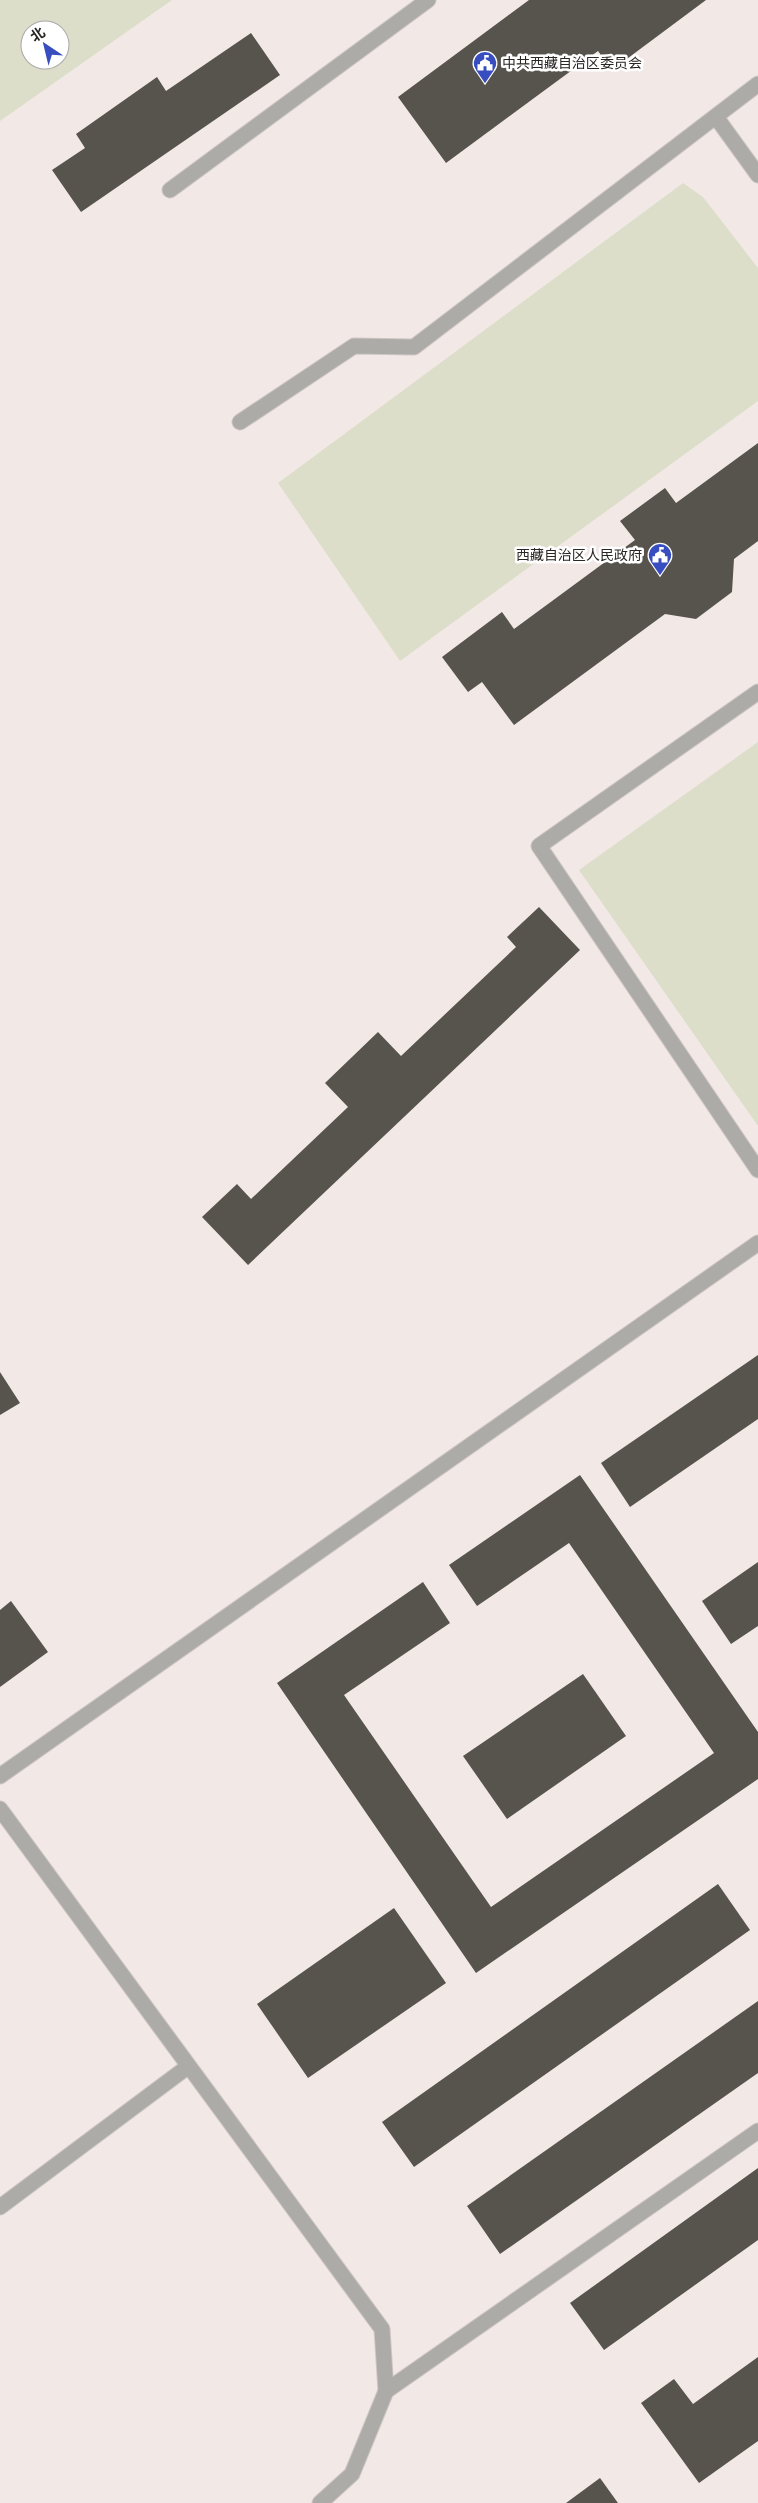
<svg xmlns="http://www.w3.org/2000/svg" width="758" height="2503" font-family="Rubik,'Noto Sans SC',sans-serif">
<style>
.green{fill:#dcdeca;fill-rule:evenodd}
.building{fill:#57534d}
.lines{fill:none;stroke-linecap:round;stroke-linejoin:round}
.minor-casing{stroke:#cec6c3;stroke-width:17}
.minor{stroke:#acaba8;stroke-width:15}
.labels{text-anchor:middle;stroke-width:5;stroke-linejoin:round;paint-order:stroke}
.poi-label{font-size:14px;fill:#292625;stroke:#fff;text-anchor:start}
</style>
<rect width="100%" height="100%" fill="#f2e9e6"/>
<g class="green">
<path d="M0 0H172L0 121ZM30 30H60V60H30Z"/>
<path d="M683 183 703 197 758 268V401L400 661 278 483Z"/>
<path d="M758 742V1126L579 870Z"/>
</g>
<g class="building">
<path d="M529 0H706L612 70 598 51 446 163 398 97Z"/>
<path d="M251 33 280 75 81 212 52 170 85 148 76 134 157 77 166 91Z"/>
<path d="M758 443V541L734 559 732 592 696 619 665 614 514 725 482 682 468 692 442 657 502 612 514 629 635 540 620 521 665 488 676 503Z"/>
<path d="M539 907 580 950 248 1265 202 1217 237 1184 251 1199 348 1107 325 1083 378 1032 401 1056 516 947 507 937Z"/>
<path d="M758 1355V1419L630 1507 601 1463Z"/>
<path d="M0 1372 20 1403 0 1415Z"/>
<path d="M580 1475 758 1732V1779L476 1973 277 1683 423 1582 450 1623 344 1695 491 1907 714 1753 569 1543 477 1606 449 1565Z"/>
<path d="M758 1562V1626L731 1644 702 1601Z"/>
<path d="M11 1601 48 1652 0 1687V1610Z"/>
<path d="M583 1674 626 1736 507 1819 463 1756Z"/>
<path d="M718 1884 750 1930 414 2167 382 2122Z"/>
<path d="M394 1908 446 1983 308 2078 257 2004Z"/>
<path d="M758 2001V2073L500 2254 467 2206Z"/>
<path d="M758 2168V2240L604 2350 570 2303Z"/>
<path d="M758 2357V2441L699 2483 641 2403 674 2379 693 2404Z"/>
<path d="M600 2478 618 2503H566Z"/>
</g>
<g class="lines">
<g class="minor-casing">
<g id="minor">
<path d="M716 117 758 175"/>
<path d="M170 190 428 0"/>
<path d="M240 422 354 346 414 347 758 84"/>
<path d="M758 692 539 846 758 1170"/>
<path d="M0 1776 758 1243"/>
<path d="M0 1809 382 2329 386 2391 758 2131"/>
<path d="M0 2207 182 2071"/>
<path d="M320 2503 352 2474 386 2391"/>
</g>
</g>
<use href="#minor" class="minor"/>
</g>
<defs>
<g id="civic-pin" transform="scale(1.25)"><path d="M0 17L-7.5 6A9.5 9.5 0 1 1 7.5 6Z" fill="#384dbf" stroke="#fff"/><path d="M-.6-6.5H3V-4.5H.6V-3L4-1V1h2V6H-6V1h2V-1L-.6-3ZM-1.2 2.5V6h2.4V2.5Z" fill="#fff"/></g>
</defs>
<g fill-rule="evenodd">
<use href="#civic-pin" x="485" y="63"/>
<use href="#civic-pin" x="660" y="555"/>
</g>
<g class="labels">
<g class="poi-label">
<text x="502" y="68">中共西藏自治区委员会</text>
<text x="642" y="560" text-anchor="end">西藏自治区人民政府</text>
</g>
</g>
<g transform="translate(45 45) rotate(325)"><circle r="24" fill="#ffffff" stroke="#a9a8a8"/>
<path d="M0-4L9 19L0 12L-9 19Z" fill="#384dbf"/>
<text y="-8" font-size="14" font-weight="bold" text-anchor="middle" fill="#292625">北</text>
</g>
</svg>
